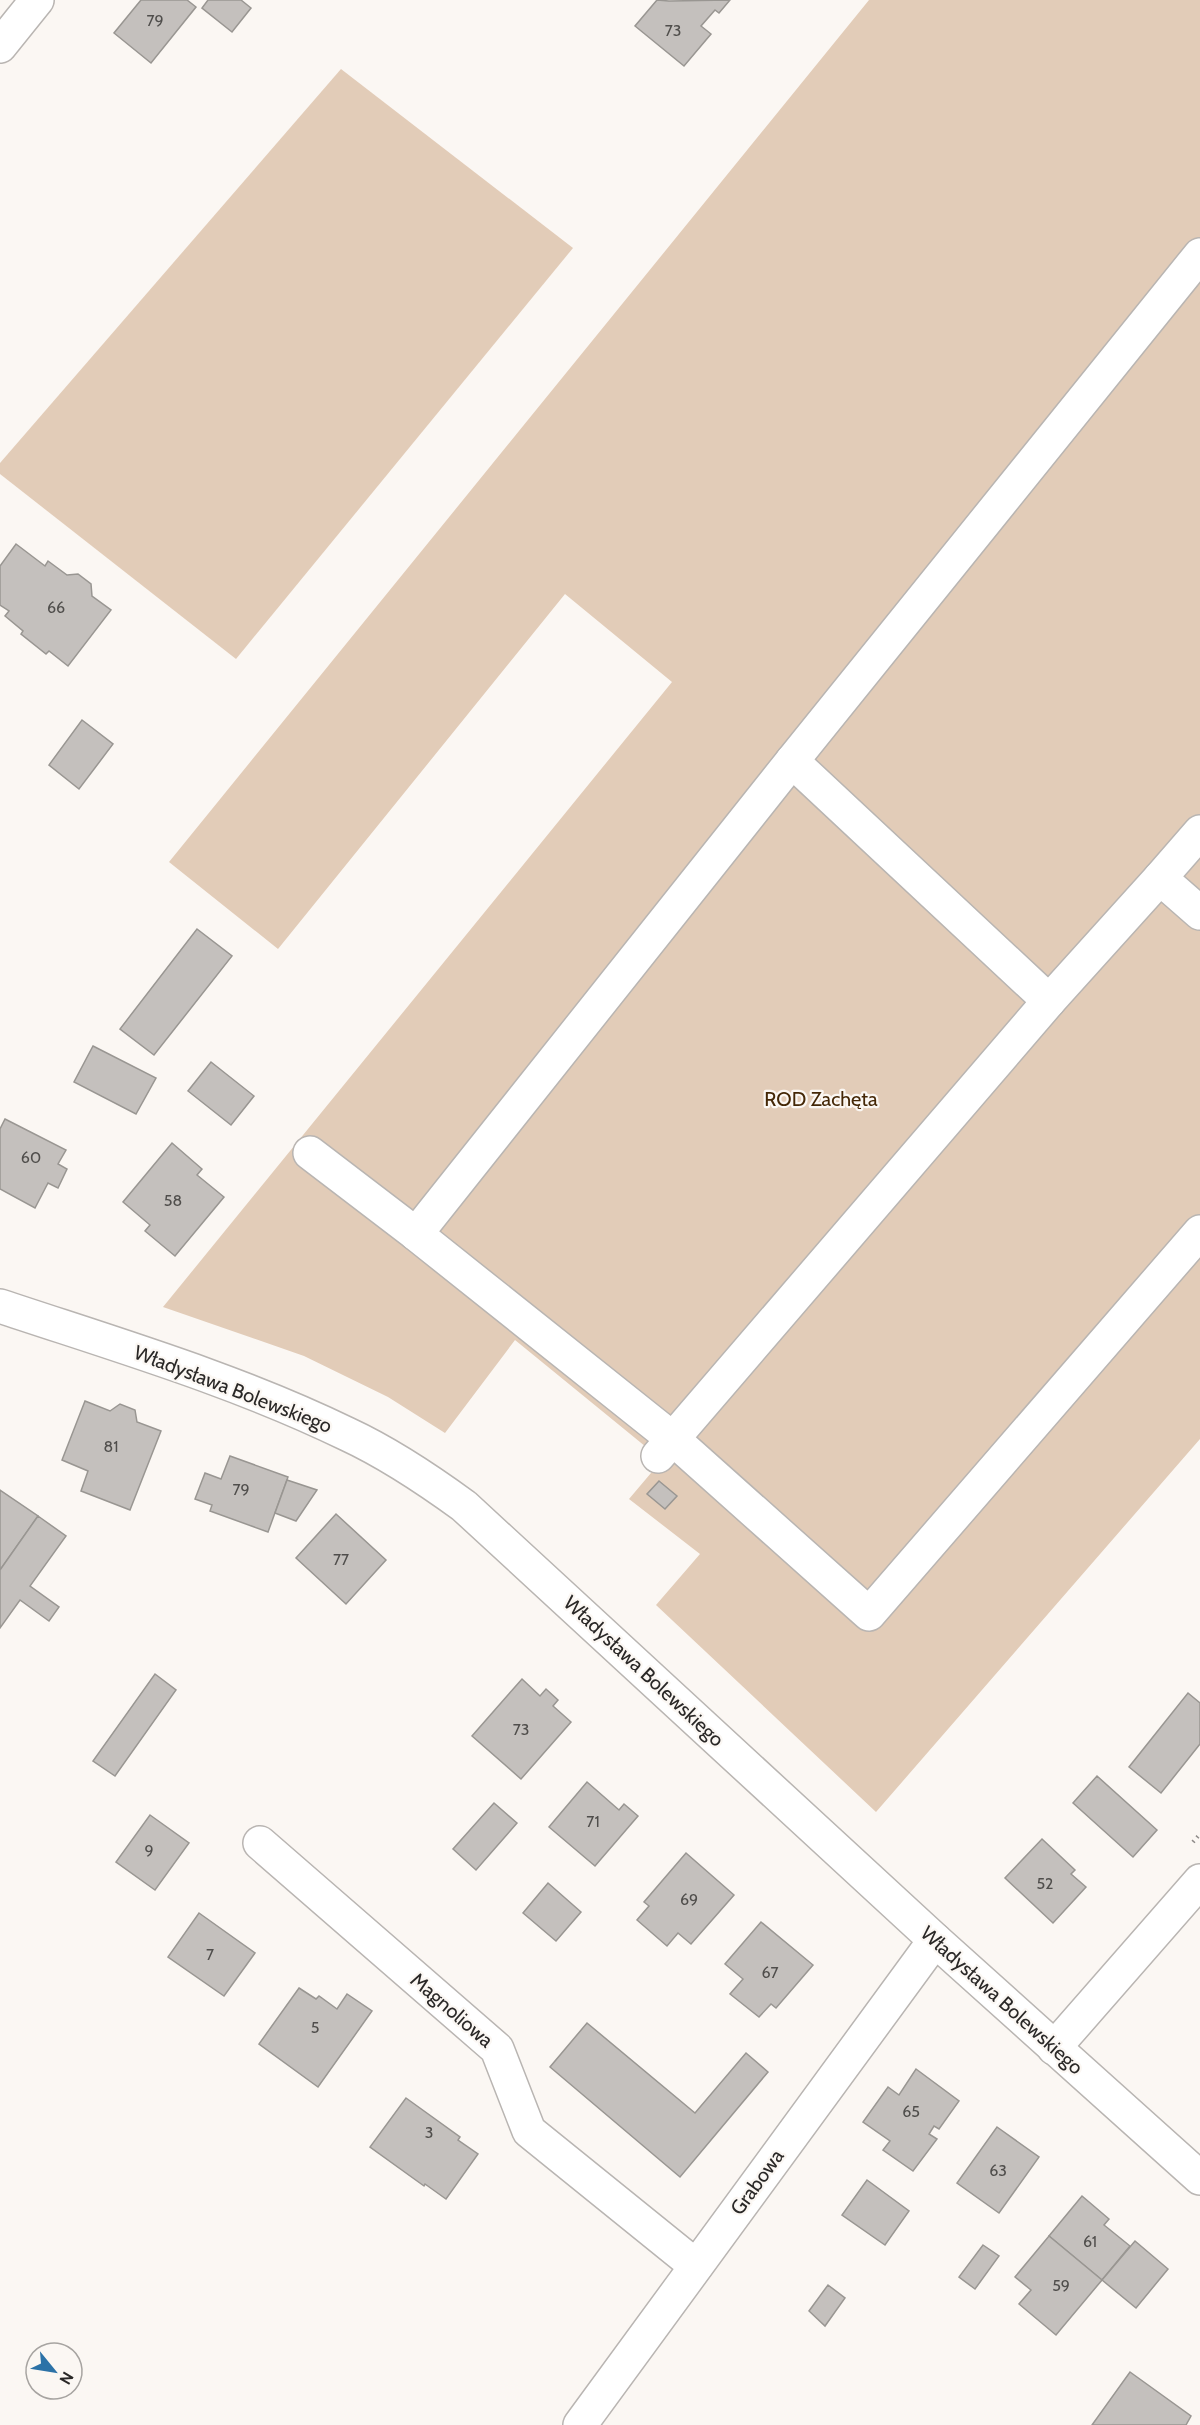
<svg xmlns="http://www.w3.org/2000/svg" width="1200" height="2425" font-family="Cabin,sans-serif">
<style>
.green{fill:#e2ccb8}
.building{fill:#c4c0bd;stroke:#999692;stroke-width:1.5}
.lines{fill:none;stroke-linecap:round;stroke-linejoin:round}
.minor-casing{stroke:#b9b5b2;stroke-width:36}
.path{stroke:#8e8b89;stroke-width:4;stroke-dasharray:1.5 4.5;stroke-linecap:butt}
.minor{stroke:#fff;stroke-width:33}
.labels{text-anchor:middle;stroke-width:4.5;stroke-linejoin:round;paint-order:stroke}
.number-label{font-size:16px;fill:#504e4c}
.park-label{font-size:20px;fill:#442706;stroke:#fbf7f3}
.street-label{font-size:20px;fill:#2a2827;stroke:#fbf7f3}
</style>
<rect width="100%" height="100%" fill="#fbf7f3"/>
<g class="green">
<path d="M869 0H1200V1439L876 1812 656 1605 700 1554 629 1499 662 1460 515 1340 445 1433 388 1397 304 1356 163 1307 672 682 565 594 278 949 169 862Z"/>
<path d="M341 69 573 248 236 659 0 474V463Z"/>
</g>
<g class="building">
<path d="M141 0H187L196 7 151 63 114 33Z"/>
<path d="M208 0H241L251 8 232 32 202 8Z"/>
<path d="M657 0 669 1 730 0 719 13 715 10 701 26 711 34 684 66 635 26Z"/>
<path d="M16 544 45 566 48 561 67 575 78 574 91 584 92 596 111 610 68 666 49 651 46 654 21 634 23 631 5 616 9 611 0 605V566Z"/>
<path d="M82 720 113 744 79 789 49 765Z"/>
<path d="M197 929 232 956 154 1055 120 1029Z"/>
<path d="M93 1046 156 1078 136 1114 74 1082Z"/>
<path d="M211 1062 254 1096 231 1125 188 1091Z"/>
<path d="M5 1119 66 1150 58 1164 67 1169 58 1188 48 1183 35 1208 0 1189V1129Z"/>
<path d="M172 1143 202 1169 197 1175 224 1197 175 1256 145 1231 150 1225 123 1202Z"/>
<path d="M85 1401 110 1411 120 1404 135 1410 137 1422 161 1431 130 1510 81 1491 88 1471 62 1460Z"/>
<path d="M230 1456 288 1477 268 1532 210 1511 212 1505 195 1499 205 1473 221 1479Z"/>
<path d="M287 1480 317 1490 296 1521 275 1513Z"/>
<path d="M659 1481 677 1496 665 1509 647 1494Z"/>
<path d="M0 1490 38 1516 0 1570Z"/>
<path d="M336 1514 386 1560 346 1604 296 1558Z"/>
<path d="M38 1516 66 1536 30 1586 59 1607 49 1621 20 1600 0 1628V1570Z"/>
<path d="M155 1674 176 1690 115 1776 93 1761Z"/>
<path d="M522 1679 540 1696 546 1689 558 1700 553 1706 571 1722 521 1779 472 1736Z"/>
<path d="M1188 1693 1200 1703V1744L1161 1793 1129 1767Z"/>
<path d="M1097 1776 1157 1830 1133 1857 1073 1803Z"/>
<path d="M587 1782 619 1810 624 1804 638 1816 595 1866 549 1827Z"/>
<path d="M494 1803 517 1823 476 1870 453 1849Z"/>
<path d="M150 1815 189 1843 155 1890 116 1862Z"/>
<path d="M1042 1839 1075 1870 1071 1874 1086 1887 1053 1923 1005 1878Z"/>
<path d="M686 1853 734 1895 691 1944 678 1933 667 1946 637 1920 649 1906 644 1902Z"/>
<path d="M548 1883 581 1912 556 1941 523 1913Z"/>
<path d="M199 1913 255 1953 224 1996 168 1957Z"/>
<path d="M761 1922 813 1965 776 2008 771 2004 759 2017 730 1994 743 1979 725 1964Z"/>
<path d="M299 1988 316 1999 319 1996 337 2009 347 1994 372 2011 318 2087 259 2044Z"/>
<path d="M587 2023 695 2113 746 2053 768 2072 680 2177 550 2067Z"/>
<path d="M916 2069 959 2101 939 2129 934 2126 929 2134 937 2139 913 2171 883 2150 890 2141 863 2122 888 2087 899 2095Z"/>
<path d="M406 2098 460 2137 458 2140 478 2154 446 2199 425 2184 424 2186 370 2147Z"/>
<path d="M997 2127 1039 2157 999 2213 957 2183Z"/>
<path d="M867 2180 909 2211 885 2245 842 2215Z"/>
<path d="M1082 2196 1109 2219 1104 2225 1130 2246 1102 2280 1049 2236Z"/>
<path d="M1049 2236 1102 2280 1056 2335 1019 2304 1031 2290 1015 2277Z"/>
<path d="M1135 2241 1168 2269 1136 2308 1102 2280Z"/>
<path d="M983 2245 999 2256 975 2289 959 2277Z"/>
<path d="M828 2285 845 2298 825 2326 809 2311Z"/>
<path d="M1130 2372 1191 2416 1186 2425H1092Z"/>
</g>
<g class="lines">
<g class="minor-casing">
<g id="minor">
<path d="M0 46 37 0"/>
<path d="M1200 255 792 761 416 1234 673 1439 869 1614 1200 1232"/>
<path d="M1160 878 1200 832"/>
<path d="M1049 1001 1160 878 1200 913"/>
<path d="M310 1153 416 1234"/>
<path d="M0 1306C117 1345 236 1380 347 1434 388 1453 427 1479 464 1506L935 1940 1200 2178"/>
<path d="M658 1456 1049 1001 792 761"/>
<path d="M260 1843 497 2049 529 2131 696 2266"/>
<path d="M1054 2048 1200 1881"/>
<path d="M580 2425 935 1940"/>
</g>
</g>
<path class="path" d="M1193 1842 1200 1834"/>
<use href="#minor" class="minor"/>
</g>
<g class="labels">
<g class="number-label">
<text x="155" y="26">79</text>
<text x="673" y="36">73</text>
<text x="56" y="613">66</text>
<text x="31" y="1163">60</text>
<text x="173" y="1206">58</text>
<text x="111" y="1452">81</text>
<text x="241" y="1495">79</text>
<text x="341" y="1565">77</text>
<text x="521" y="1735">73</text>
<text x="593" y="1827">71</text>
<text x="149" y="1856">9</text>
<text x="1045" y="1889">52</text>
<text x="689" y="1905">69</text>
<text x="210" y="1960">7</text>
<text x="770" y="1978">67</text>
<text x="315" y="2033">5</text>
<text x="911" y="2117">65</text>
<text x="429" y="2138">3</text>
<text x="998" y="2176">63</text>
<text x="1090" y="2247">61</text>
<text x="1061" y="2291">59</text>
</g>
<g class="park-label">
<text x="821" y="1106">ROD Zachęta</text>
</g>
<g class="street-label">
<text transform="translate(233 1389) rotate(21)" y="7">Władysława Bolewskiego</text>
<text transform="translate(644 1671) rotate(43)" y="7">Władysława Bolewskiego</text>
<text transform="translate(1002 2000) rotate(42)" y="7">Władysława Bolewskiego</text>
<text transform="translate(452 2010) rotate(41)" y="7">Magnoliowa</text>
<text transform="translate(757 2182) rotate(-54)" y="7">Grabowa</text>
</g>
</g>
<g transform="translate(54 2371) rotate(120)"><circle r="28" fill="#fbf7f3" stroke="#a7a4a1" stroke-width="1.5"/>
<path d="M0-4.5L10 22L0 15L-10 22Z" fill="#2c72a7"/>
<text y="-9" font-size="16" font-weight="bold" text-anchor="middle" fill="#2a2827">N</text>
</g>
</svg>
